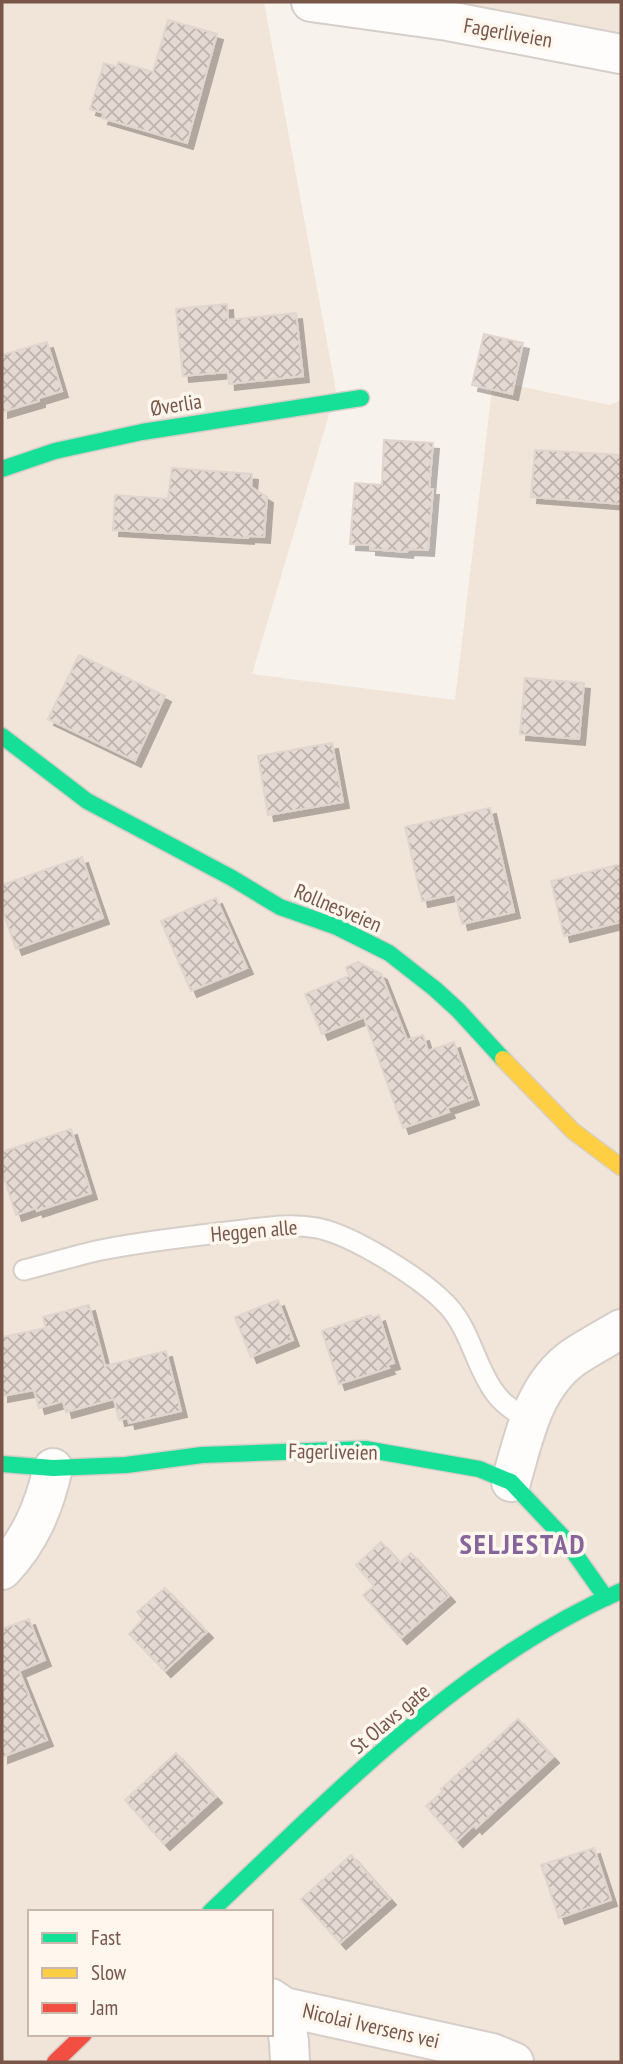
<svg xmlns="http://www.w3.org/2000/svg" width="623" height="2064" font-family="'PT Sans Narrow',sans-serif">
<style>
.residential{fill:#f1e4d9;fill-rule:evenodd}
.building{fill:url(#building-cross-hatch);stroke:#e1d5ce;stroke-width:2;filter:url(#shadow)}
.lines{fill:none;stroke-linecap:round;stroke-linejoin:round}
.lane-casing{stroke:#d6cec8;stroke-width:23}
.street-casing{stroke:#d6cec8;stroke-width:42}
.fast-casing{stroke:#d8cec8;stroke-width:19}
.slow-casing{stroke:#d8cec8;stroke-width:19}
.jam-casing{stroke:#d8cec8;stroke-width:19}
.lane{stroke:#fefdfc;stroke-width:19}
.street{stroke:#fefdfc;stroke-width:38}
.fast{stroke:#16e098;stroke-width:16}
.slow{stroke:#ffcf43;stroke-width:16}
.jam{stroke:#f24e42;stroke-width:16}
.labels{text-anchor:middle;stroke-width:7;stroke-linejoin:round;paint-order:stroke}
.street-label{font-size:21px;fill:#78574a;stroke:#fff7ee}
.district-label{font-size:28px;font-weight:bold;letter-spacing:2px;fill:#86659b;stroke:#fff7ee}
</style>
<defs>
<pattern id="building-cross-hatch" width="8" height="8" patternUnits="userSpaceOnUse" patternTransform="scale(1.75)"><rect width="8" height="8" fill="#e5dad3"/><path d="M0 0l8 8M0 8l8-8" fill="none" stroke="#beb4ad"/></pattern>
<filter id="shadow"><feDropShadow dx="6" dy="6" stdDeviation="0" flood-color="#0004"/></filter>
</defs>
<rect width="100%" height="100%" fill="#f8f2ec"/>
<g class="residential">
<path d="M2 2H264L336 391 252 674 455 700 493 381 610 405 621 400V2062H2ZM30 1912H271V2034H30Z"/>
<path d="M404 2H621V48Z"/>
</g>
<g class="building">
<path d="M168 20 217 34 187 143 102 118 104 113 90 109 104 63 117 67 118 62 153 72Z"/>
<path d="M227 304 228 320 296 313 303 376 229 384 228 372 183 376 176 309Z"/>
<path d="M484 334 523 343 512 394 472 385Z"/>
<path d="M47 342 62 391 39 398V401L2 412V355Z"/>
<path d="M384 440 433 443 429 489H433L428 550 408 549 407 552 370 549V545L350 544 355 483 382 485Z"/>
<path d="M535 450 621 455V504L531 497Z"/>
<path d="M172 468 252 474 251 487 267 497 264 537 248 536V538L113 530 115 495 168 499Z"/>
<path d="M79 655 165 696 135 761 48 719Z"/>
<path d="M525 678 584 683 579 739 520 734Z"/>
<path d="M332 743 343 802 268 815 258 756Z"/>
<path d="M490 808 514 912 462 924 455 894 422 901 405 827Z"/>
<path d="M82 857 103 918 16 949 2 908V885Z"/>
<path d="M621 864V922L564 936 551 881Z"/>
<path d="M216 898 247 968 191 991 161 921Z"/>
<path d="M358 962 381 974 407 1040 423 1035 428 1051 454 1042 473 1099 447 1108 449 1112 403 1128 364 1017 322 1034 305 994 349 976 346 967Z"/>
<path d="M71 1129 91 1193 37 1211 36 1208 16 1215 2 1171V1152Z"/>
<path d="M278 1300 293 1340 251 1357 235 1317Z"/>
<path d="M89 1305 105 1366 166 1351 181 1411 129 1423 128 1418 119 1420 114 1399 66 1412 63 1401 39 1408 34 1390 2 1396V1337L46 1328 43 1317Z"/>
<path d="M371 1315 372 1318 379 1315 394 1363 387 1365 389 1368 339 1384 322 1331Z"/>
<path d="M381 1542 400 1563 411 1553 449 1596 401 1638 363 1595 374 1586 356 1565Z"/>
<path d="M165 1588 207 1632 165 1671 129 1634 143 1619 137 1612Z"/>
<path d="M29 1619 45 1660 19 1671 47 1740 2 1757V1629Z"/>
<path d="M518 1719 553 1757 476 1828 474 1825 457 1841 426 1806 443 1791 441 1789Z"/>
<path d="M176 1753 216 1797 164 1844 125 1800Z"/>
<path d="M594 1848 611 1900 559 1918 541 1865Z"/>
<path d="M351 1855 390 1899 340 1943 301 1899Z"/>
</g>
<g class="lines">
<g class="lane-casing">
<path id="lane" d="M24 1270C48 1264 71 1257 96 1251 139 1242 183 1237 227 1232 257 1229 287 1222 317 1228 353 1235 423 1279 448 1306 470 1330 475 1364 493 1390 502 1404 516 1412 529 1421"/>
</g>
<g class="street-casing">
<g id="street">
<path d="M311 2 448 21 621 54"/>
<path d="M511 1482C524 1437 533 1386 574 1357 589 1347 606 1338 621 1329"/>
<path d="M2 1570C30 1541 44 1507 53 1468"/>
<path d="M271 1998 284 2007 492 2053 514 2062"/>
<path d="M284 2007 289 2042 290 2062"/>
</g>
</g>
<g class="fast-casing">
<g id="fast">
<path d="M2 469 55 451 142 432 361 398"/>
<path d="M2 736 87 801 232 878 280 907 337 927 389 953 435 989 458 1010 503 1059"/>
<path d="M2 1464 53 1468 126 1465 202 1455 365 1449 479 1469 511 1482 563 1537 606 1598"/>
<path d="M210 1912C335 1794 461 1661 621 1591"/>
</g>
</g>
<g class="slow-casing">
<path id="slow" d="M503 1059 573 1131 621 1167"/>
</g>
<g class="jam-casing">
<path id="jam" d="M55 2062 84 2034"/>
</g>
<use href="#lane" class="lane"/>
<use href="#street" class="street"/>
<use href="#fast" class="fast"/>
<use href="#slow" class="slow"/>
<use href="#jam" class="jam"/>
</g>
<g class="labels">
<g class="street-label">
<text transform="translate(508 33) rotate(10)" y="7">Fagerliveien</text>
<text transform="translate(176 405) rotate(-9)" y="7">Øverlia</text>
<text transform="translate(338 908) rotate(23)" y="7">Rollnesveien</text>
<text transform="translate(254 1231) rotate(-5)" y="7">Heggen alle</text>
<text transform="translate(333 1452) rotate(1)" y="7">Fagerliveien</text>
<text transform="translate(390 1719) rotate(-40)" y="7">St Olavs gate</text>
<text transform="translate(371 2026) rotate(13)" y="7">Nicolai Iversens vei</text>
</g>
<g class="district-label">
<text x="523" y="1554">SELJESTAD</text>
</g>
</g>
<rect width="623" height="2064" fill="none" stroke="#78574a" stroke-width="7"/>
<rect x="28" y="1910" width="245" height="126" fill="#fff7ee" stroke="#c9b7ac" stroke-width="2"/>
<rect x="42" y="1933" width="35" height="10" fill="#16e098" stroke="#c9b7ac" stroke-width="2"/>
<text x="91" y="1945" font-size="21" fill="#78574a">Fast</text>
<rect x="42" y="1968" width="35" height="10" fill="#ffcf43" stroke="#c9b7ac" stroke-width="2"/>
<text x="91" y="1980" font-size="21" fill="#78574a">Slow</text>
<rect x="42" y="2003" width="35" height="10" fill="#f24e42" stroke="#c9b7ac" stroke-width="2"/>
<text x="91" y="2015" font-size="21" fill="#78574a">Jam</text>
</svg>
